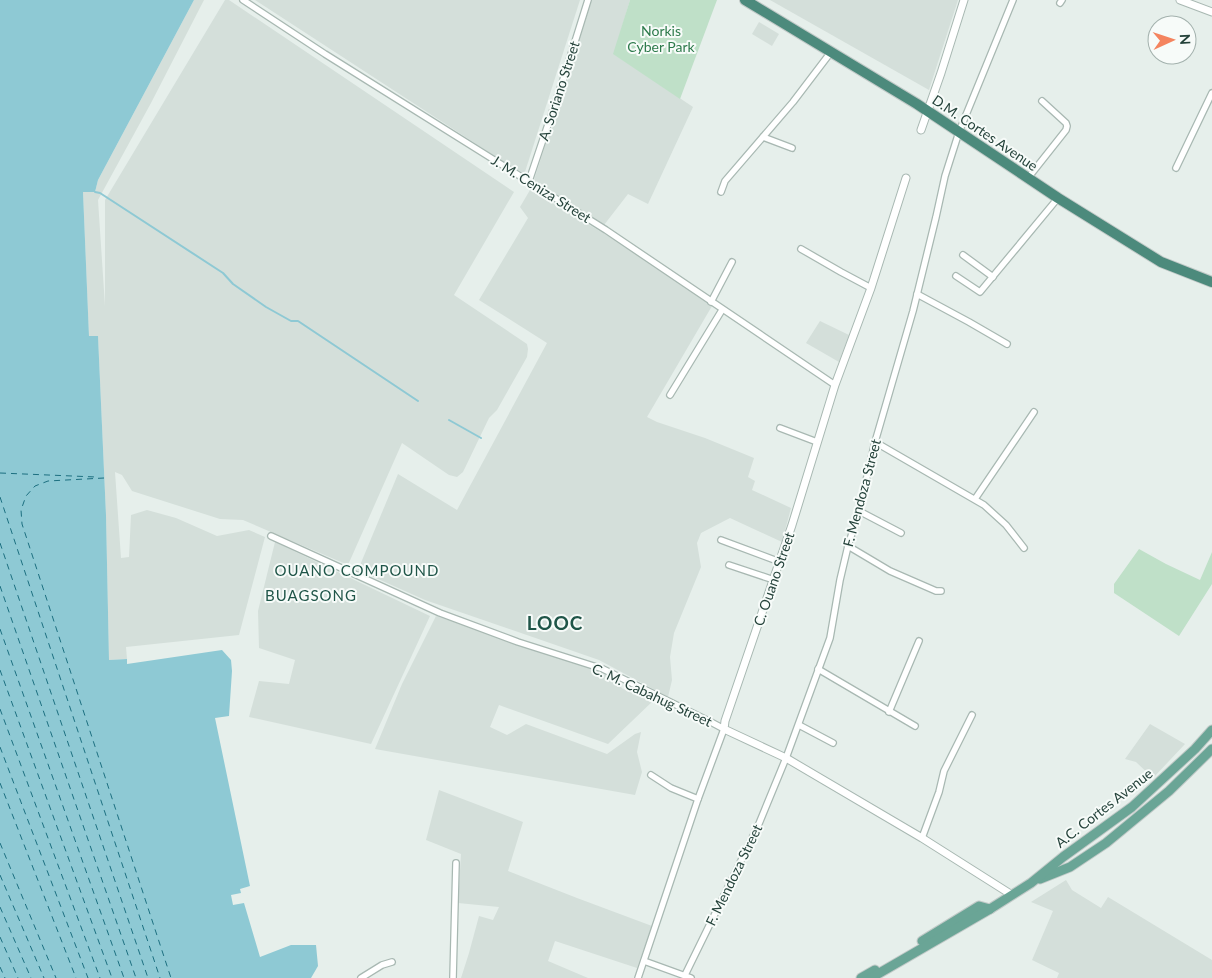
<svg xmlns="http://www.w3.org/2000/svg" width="1212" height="978" font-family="Lato,sans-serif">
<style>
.built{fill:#d4dfda}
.green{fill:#bfe0c8}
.water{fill:#8ec9d4}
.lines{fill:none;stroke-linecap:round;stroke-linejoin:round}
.stream{stroke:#8ec9d4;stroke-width:2}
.ferry{stroke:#1c6f80;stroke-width:1;stroke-dasharray:6 5;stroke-linecap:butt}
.minor-casing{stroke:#a8b8b2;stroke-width:8}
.tertiary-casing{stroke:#a8b8b2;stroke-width:9}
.primary-casing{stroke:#c2cac8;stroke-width:11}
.trunk-casing{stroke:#c2cac8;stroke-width:12}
.minor{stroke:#fff;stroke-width:5.5}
.tertiary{stroke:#fff;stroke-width:7}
.primary{stroke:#6aa596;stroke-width:9}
.trunk{stroke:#4c8a7c;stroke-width:10}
.labels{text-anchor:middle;stroke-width:4;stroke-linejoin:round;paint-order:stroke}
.park-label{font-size:14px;fill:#2d7a4b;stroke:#f7fbf9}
.street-label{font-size:14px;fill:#24423a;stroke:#f7fbf9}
.neighbourhood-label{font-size:15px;letter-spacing:1px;fill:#1f5548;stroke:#f7fbf9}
.district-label{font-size:19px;font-weight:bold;letter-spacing:1px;fill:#1f5548;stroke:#f7fbf9}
</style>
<rect width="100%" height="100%" fill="#e6efeb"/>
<g class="built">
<path d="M194 0H204L151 103 98 200 105 306V200L225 0H229L514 192 454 295 527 344 528 349 527 357 497 410 489 418 463 472 457 477 449 475 402 443 348 565 243 520 220 519 132 491 122 475 115 472 121 558 129 557 131 515 147 510 176 518 217 536 249 530 265 537 239 635 126 647 127 659 109 660 106 515 98 337H89L83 192H95L98 180Z"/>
<path d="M255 0H580L524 175Z"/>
<path d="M592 0H630L614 54 693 107 648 204 628 194 604 225 534 180Z"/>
<path d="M770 0H958L929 90Z"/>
<path d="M759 22 779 34 772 46 752 34Z"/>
<path d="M530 190 620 243 712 306 647 417 657 422 705 438 754 458 748 477 755 481 752 490 791 508 782 542 730 518 701 533 697 543 701 567 674 633 670 657 672 680 668 697 599 660 425 600 358 570 398 474 457 510 547 343 479 300 528 218 520 207Z"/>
<path d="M820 321 849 335 839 362 806 343Z"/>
<path d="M275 542 430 616 371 744 249 717 259 681 289 684 295 660 259 648 258 611Z"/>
<path d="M436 616 605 673 623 689 654 700 608 744 499 705 490 727 507 735 526 724 607 754 635 734 641 732 637 752 642 772 635 795 375 749 402 684Z"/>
<path d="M1150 724 1185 744 1153 778 1136 762 1125 759Z"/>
<path d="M439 790 523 822 508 871 577 898 652 926 637 968 555 941 548 961 588 978H461L469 953 479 916 493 920 499 907 458 903 461 854 426 840Z"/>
<path d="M1066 880 1072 890 1101 908 1108 897 1212 960V978H1057L1059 973 1032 960 1053 911 1031 902Z"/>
</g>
<g class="green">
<path d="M630 0H717L680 99 613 54Z"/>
<path d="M1139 549 1166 564 1200 580 1212 552V584L1179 636 1114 593V584Z"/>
</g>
<path class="water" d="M0 0H194L98 180 95 192H83L89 336H98L106 515 109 660 127 659V664L222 650 231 660 232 671 229 716 215 718 250 886 240 889 241 893 231 895 233 905 244 903 260 957 291 945H316L318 966 311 978H0Z"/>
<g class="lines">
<g class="stream">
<path d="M95 192 100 193 223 273 233 284 266 307 291 321H298L418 401"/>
<path d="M449 420 481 438"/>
</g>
<g class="ferry">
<path d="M0 473 96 477"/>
<path d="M104 478 48 481 35 486 26 496 21 510 22 524 171 978"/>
<path d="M0 497 160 978"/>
<path d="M0 543 148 978"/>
<path d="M0 586 136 978"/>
<path d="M0 629 124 978"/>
<path d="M0 670 112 978"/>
<path d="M0 709 100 978"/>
<path d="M0 747 88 978"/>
<path d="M0 783 76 978"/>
<path d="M0 843 56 978"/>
<path d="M0 875 44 978"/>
<path d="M0 907 31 978"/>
<path d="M0 937 18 978"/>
<path d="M0 967 5 978"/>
</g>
<g class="minor-casing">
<g id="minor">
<path d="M243 0 325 54 606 230 835 385"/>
<path d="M1060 3 1062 0"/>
<path d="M763 137 792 148"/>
<path d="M1176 168 1212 93"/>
<path d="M1028 178 1066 130 1067 126 1066 123 1042 101"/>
<path d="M529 181 563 80 588 0"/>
<path d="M721 192 725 181 793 102 831 52"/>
<path d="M801 249 841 272 871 288"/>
<path d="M963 255 993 277"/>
<path d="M956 276 980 292 1058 198"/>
<path d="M917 294 969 322 1007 344"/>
<path d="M711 302 732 262"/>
<path d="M670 395 722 310"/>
<path d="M780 428 817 442"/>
<path d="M875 442 984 505 1006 525 1024 548"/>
<path d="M975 499 1034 412"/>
<path d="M859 511 901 533"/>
<path d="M271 536 440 613 518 642 603 669 709 721 724 729 698 799 638 978"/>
<path d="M721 540 780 562"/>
<path d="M848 546 890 571 936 591H941"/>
<path d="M729 565 774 580"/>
<path d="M818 669 915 726"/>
<path d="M889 712 919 641"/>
<path d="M799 725 833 743"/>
<path d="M651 775 671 788 698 799"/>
<path d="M922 838 939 792 944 771 972 715"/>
<path d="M644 961 691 978"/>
<path d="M685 975 758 826 786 758 830 638 840 580 848 546 859 511 875 442 913 311 936 217 945 176 959 132 1013 0"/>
<path d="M361 978 382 965 392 962"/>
<path d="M453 978 456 863"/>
</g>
</g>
<g class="tertiary-casing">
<g id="tertiary">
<path d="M1180 0 1212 12"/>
<path d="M921 130 941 73 964 0"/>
<path d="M906 178 871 288 835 385 792 525 725 721 724 729 786 758 922 838 1012 895"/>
</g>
</g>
<g class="primary-casing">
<g id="primary">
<path d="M1040 879 1070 867 1106 843 1169 791 1212 749"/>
<path d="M922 941 979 906 990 909"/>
<path d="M861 978 875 970"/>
<path d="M871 978 990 909 1031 883 1063 857 1132 807 1195 749 1212 730"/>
</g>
</g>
<g class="trunk-casing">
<path id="trunk" d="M745 0 917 104 1058 198 1161 262 1212 282"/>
</g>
<use href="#minor" class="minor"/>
<use href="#tertiary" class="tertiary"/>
<use href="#primary" class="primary"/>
<use href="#trunk" class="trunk"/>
</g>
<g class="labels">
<g class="park-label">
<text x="661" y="36">Norkis<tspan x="661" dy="16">Cyber Park</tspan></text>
</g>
<g class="street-label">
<text transform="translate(559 91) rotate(-72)" y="5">A. Soriano Street</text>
<text transform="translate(985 133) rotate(34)" y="5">D.M. Cortes Avenue</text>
<text transform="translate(541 189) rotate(32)" y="5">J. M. Ceniza Street</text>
<text transform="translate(862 493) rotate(-75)" y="5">F. Mendoza Street</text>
<text transform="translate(774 579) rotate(-71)" y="5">C. Ouano Street</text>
<text transform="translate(652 695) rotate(25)" y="5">C. M. Cabahug Street</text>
<text transform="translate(1104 808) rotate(-38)" y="5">A.C. Cortes Avenue</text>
<text transform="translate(734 875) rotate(-64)" y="5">F. Mendoza Street</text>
</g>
<g class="neighbourhood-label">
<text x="357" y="576">OUANO COMPOUND</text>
<text x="311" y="601">BUAGSONG</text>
</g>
<g class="district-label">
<text x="555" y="630">LOOC</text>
</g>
</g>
<g transform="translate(1172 40) rotate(87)"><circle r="24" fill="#f7fbf9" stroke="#a3b1ad"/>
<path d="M0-4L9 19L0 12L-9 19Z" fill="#f4845f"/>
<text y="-8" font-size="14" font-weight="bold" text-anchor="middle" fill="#24423a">N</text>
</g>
</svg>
